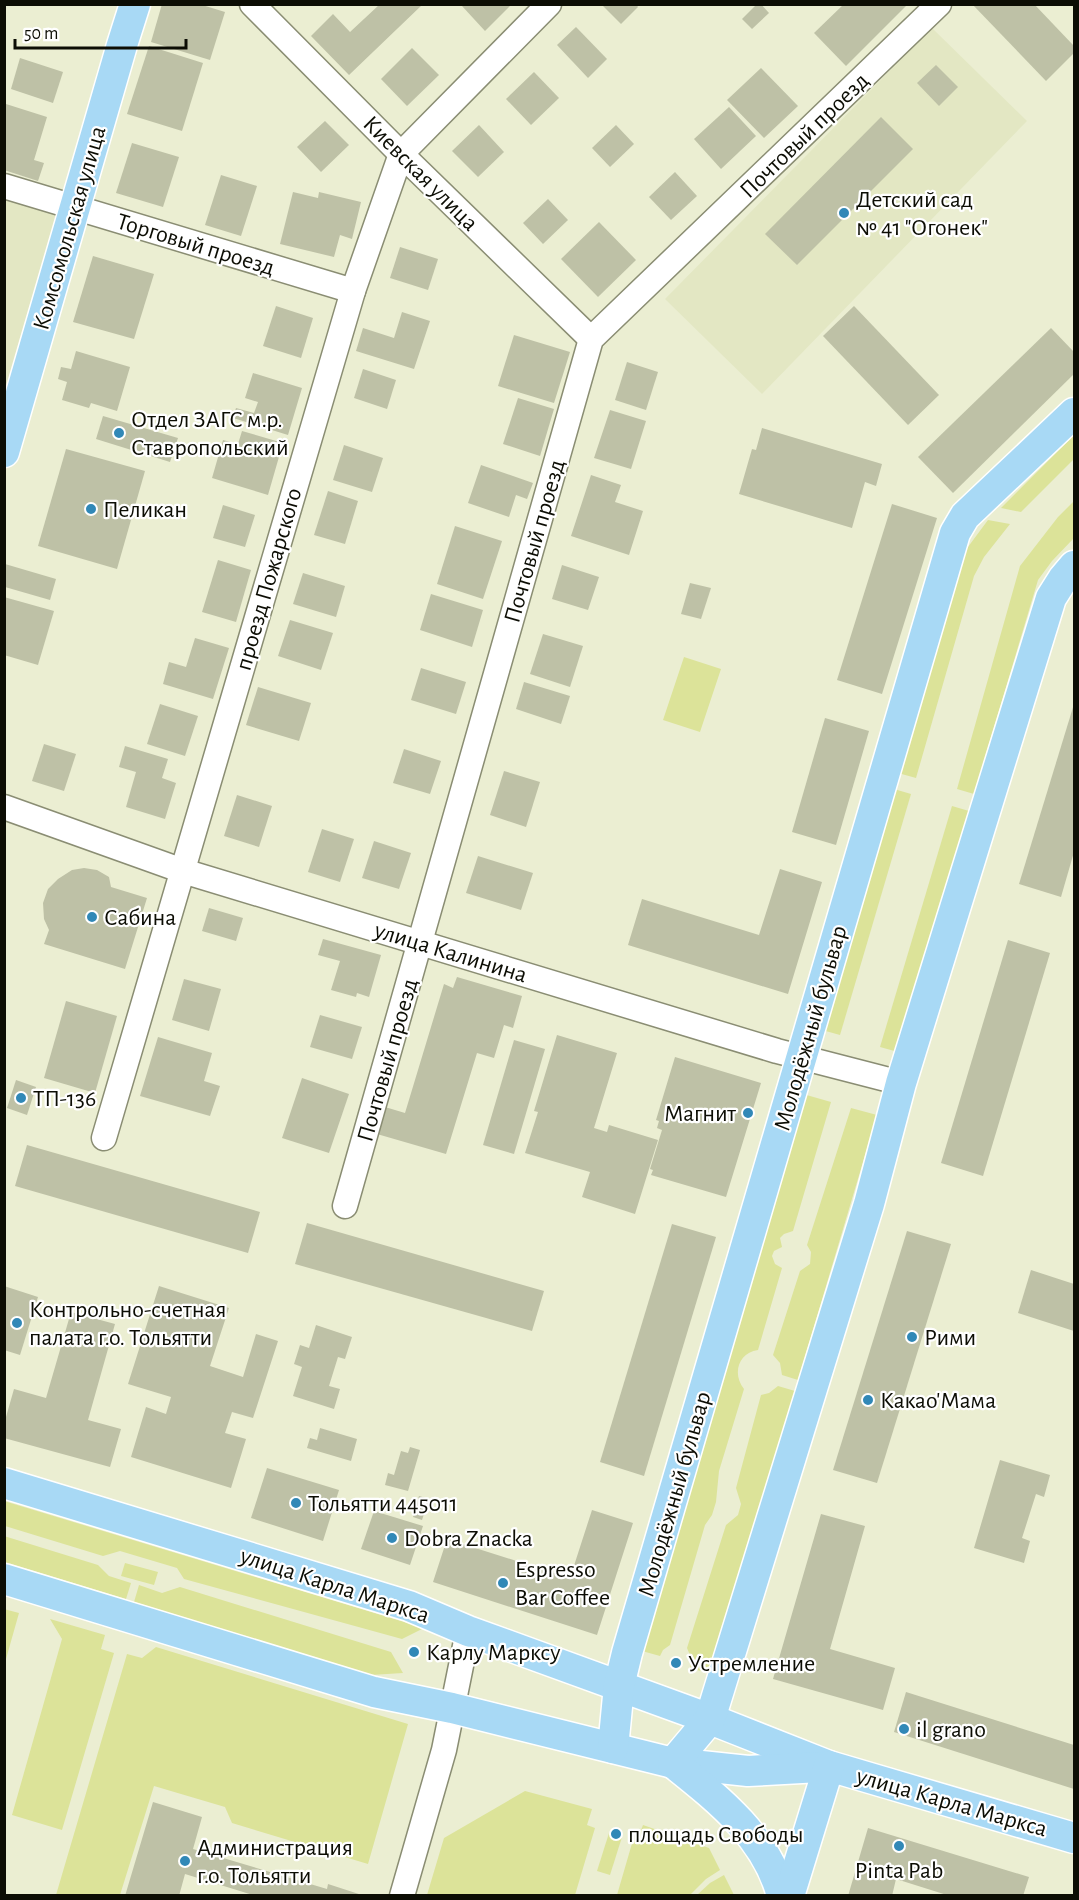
<svg xmlns="http://www.w3.org/2000/svg" width="1079" height="1900" font-family="'Alegreya Sans',sans-serif">
<style>
.built{fill:#e3e7c3}
.green{fill:#dce399}
.building{fill:#bec1a6}
.lines{fill:none;stroke-linecap:round;stroke-linejoin:round}
.minor-casing{stroke:#8a8d73;stroke-width:27}
.major-casing{stroke:#fff;stroke-width:33}
.minor{stroke:#fff;stroke-width:24}
.major{stroke:#a8d9f5;stroke-width:30}
.poi-dot{fill:#3188b7;stroke:#fff;stroke-width:2}
.labels{text-anchor:middle;stroke-width:4.5;stroke-linejoin:round;paint-order:stroke}
.street-label{font-size:24px;fill:#0c0d04;stroke:#fff}
.poi-label{font-size:24px;fill:#0c0d04;stroke:#fff;text-anchor:start}
</style>
<rect width="100%" height="100%" fill="#ebeed2"/>
<g class="built">
<path d="M932 28 1027 121 762 394 665 299Z"/>
<path d="M5 190 67 209 5 426Z"/>
</g>
<g class="green">
<path d="M1074 435V459L1021 512 1001 508Z"/>
<path d="M1074 501V538L1052 561 1038 580 974 794 957 789 1020 566 1058 517Z"/>
<path d="M988 520 1010 524 984 557 974 576 916 778 898 773 957 568 965 551Z"/>
<path d="M684 657 721 669 700 732 663 720Z"/>
<path d="M894 789 911 794 840 1035 822 1030Z"/>
<path d="M952 806 969 811 898 1052 880 1047Z"/>
<path d="M803 1094 831 1102 793 1231 784 1234 780 1238 782 1247 774 1251 772 1256 775 1264 782 1268 758 1350C738 1353 732 1374 744 1389L719 1471 716 1502 712 1515 705 1525 670 1645 663 1650 660 1656 642 1651Z"/>
<path d="M851 1108 877 1115 798 1380 782 1375 780 1363 773 1355 800 1271 810 1264 811 1252 807 1245Z"/>
<path d="M778 1386 795 1391 708 1673 690 1668 692 1660 687 1648 726 1525 738 1515 741 1504 736 1488 761 1395 769 1393Z"/>
<path d="M4 1501 424 1628 402 1639 184 1579 177 1568 120 1551 103 1556 5 1526Z"/>
<path d="M4 1536 98 1565 109 1576 131 1583 126 1599 5 1562Z"/>
<path d="M125 1563 158 1572 154 1585 121 1576Z"/>
<path d="M139 1585 162 1593 180 1587 391 1652 403 1673 371 1675 134 1602Z"/>
<path d="M4 1609 19 1613 6 1659H4Z"/>
<path d="M50 1619 105 1635 101 1649 114 1653 62 1830 12 1815 62 1639Z"/>
<path d="M156 1647 408 1724 368 1864 232 1823 225 1807 154 1786 120 1895H56L127 1654 142 1658Z"/>
<path d="M525 1791 592 1809 587 1825 595 1828 575 1895H427L444 1838Z"/>
<path d="M643 1825 709 1848 720 1870 706 1879 690 1895H617L633 1840 637 1841Z"/>
<path d="M609 1833 622 1837 610 1875 597 1871Z"/>
<path d="M724 1875 734 1895H697L710 1883Z"/>
</g>
<g class="building">
<path d="M162 4H199L225 12 210 60 151 42Z"/>
<path d="M464 4H512L485 31 462 6Z"/>
<path d="M601 4H636L638 7 621 24Z"/>
<path d="M757 4H761L769 13 752 29 742 19Z"/>
<path d="M844 4H908L846 66 814 33Z"/>
<path d="M972 4H1034L1074 46V53L1046 81Z"/>
<path d="M379 5H422L349 75 311 36 333 14 350 32Z"/>
<path d="M576 27 607 59 588 78 557 45Z"/>
<path d="M149 46 203 63 182 131 127 114Z"/>
<path d="M412 48 439 75 407 106 381 79Z"/>
<path d="M20 58 63 72 53 103 11 89Z"/>
<path d="M936 65 958 87 939 106 917 83Z"/>
<path d="M761 68 798 106 764 138 727 100Z"/>
<path d="M534 72 559 98 531 125 506 99Z"/>
<path d="M6 104 47 117 34 160 44 163 38 181 4 170V110Z"/>
<path d="M729 107 756 136 721 169 694 139Z"/>
<path d="M881 117 913 149 797 265 765 234Z"/>
<path d="M325 121 349 145 321 172 297 147Z"/>
<path d="M479 125 504 152 478 177 452 151Z"/>
<path d="M616 125 634 144 610 167 592 148Z"/>
<path d="M132 143 179 157 163 207 116 193Z"/>
<path d="M675 172 697 196 671 220 649 197Z"/>
<path d="M221 175 257 186 241 236 205 225Z"/>
<path d="M293 192 318 198 319 192 361 202 352 239 340 235 334 257 280 244Z"/>
<path d="M548 199 568 220 543 244 523 223Z"/>
<path d="M599 222 636 260 598 297 561 259Z"/>
<path d="M400 247 438 259 428 290 390 278Z"/>
<path d="M93 256 154 274 134 339 73 322Z"/>
<path d="M276 306 313 318 301 358 263 346Z"/>
<path d="M854 306 939 395 908 425 823 336Z"/>
<path d="M402 312 430 321 414 369 356 351 363 328 394 338Z"/>
<path d="M1051 328 1074 352V374L953 493 918 457Z"/>
<path d="M514 335 570 352 554 403 498 386Z"/>
<path d="M76 351 130 367 117 411 91 403 89 408 62 400 67 382 58 379 61 367 71 369Z"/>
<path d="M627 362 658 372 646 410 615 400Z"/>
<path d="M363 369 396 380 387 409 354 398Z"/>
<path d="M253 373 302 388 288 435 233 418 236 408 254 413 258 402 245 398Z"/>
<path d="M518 398 554 409 540 456 503 444Z"/>
<path d="M610 410 646 421 631 469 594 458Z"/>
<path d="M103 416 178 438 170 462 96 439Z"/>
<path d="M762 428 882 464 876 486 865 482 852 528 739 494 752 449 756 450Z"/>
<path d="M242 431 283 443 268 495 212 478 223 440 238 444Z"/>
<path d="M344 445 383 458 372 492 333 480Z"/>
<path d="M66 449 145 471 117 569 38 546Z"/>
<path d="M481 465 533 483 527 499 516 495 509 517 468 503Z"/>
<path d="M591 475 621 485 615 502 643 511 629 555 571 536Z"/>
<path d="M328 491 358 501 345 544 314 535Z"/>
<path d="M892 504 937 518 882 694 837 680Z"/>
<path d="M223 505 255 515 245 547 213 538Z"/>
<path d="M455 526 502 541 483 599 437 584Z"/>
<path d="M218 560 251 570 236 622 202 612Z"/>
<path d="M5 564 56 579 50 600 5 587Z"/>
<path d="M562 565 599 577 588 610 552 599Z"/>
<path d="M303 573 345 586 336 617 293 604Z"/>
<path d="M690 583 711 588 701 619 681 614Z"/>
<path d="M431 594 483 610 472 647 420 630Z"/>
<path d="M4 597 54 611 38 665 4 655Z"/>
<path d="M290 620 333 633 321 670 278 656Z"/>
<path d="M543 634 583 646 570 687 530 674Z"/>
<path d="M195 638 229 648 213 699 163 684 169 662 186 667Z"/>
<path d="M421 668 466 682 456 714 411 700Z"/>
<path d="M524 682 570 696 561 724 516 709Z"/>
<path d="M258 687 311 703 299 741 246 725Z"/>
<path d="M160 704 198 716 185 756 147 744Z"/>
<path d="M1074 704V852L1061 897 1019 884Z"/>
<path d="M825 718 869 731 836 845 792 832Z"/>
<path d="M44 744 76 754 64 791 32 781Z"/>
<path d="M125 746 168 759 162 778 176 783 165 819 126 807 136 772 119 767Z"/>
<path d="M404 749 441 761 430 794 393 783Z"/>
<path d="M504 771 540 782 526 827 490 815Z"/>
<path d="M237 795 272 806 259 847 224 836Z"/>
<path d="M322 829 354 839 340 882 308 872Z"/>
<path d="M374 841 411 853 399 889 362 878Z"/>
<path d="M478 856 533 873 521 910 466 893Z"/>
<path d="M84 868 97 870 109 877 111 887 147 898 125 969 44 944 49 930 44 919 43 903 48 889 58 879 72 870Z"/>
<path d="M780 869 822 882 788 994 628 945 642 899 759 935Z"/>
<path d="M209 908 243 918 236 941 202 931Z"/>
<path d="M323 939 381 955 369 997 357 993 356 997 331 990 340 961 318 955Z"/>
<path d="M1008 940 1050 953 983 1176 941 1163Z"/>
<path d="M457 977 522 996 513 1028 504 1025 494 1058 477 1053 446 1154 377 1134 385 1107 405 1113 444 984 453 988Z"/>
<path d="M184 979 221 989 209 1031 172 1020Z"/>
<path d="M66 1001 117 1016 95 1093 44 1078Z"/>
<path d="M320 1015 362 1027 352 1059 310 1047Z"/>
<path d="M557 1035 617 1053 594 1128 607 1132 609 1125 658 1140 635 1214 582 1197 590 1172 525 1153 538 1112 534 1111Z"/>
<path d="M158 1037 212 1053 204 1081 220 1086 210 1116 140 1096Z"/>
<path d="M514 1040 545 1049 514 1154 483 1145Z"/>
<path d="M675 1057 761 1083 726 1197 651 1175 653 1170 650 1169 662 1130 657 1128 659 1121 656 1120Z"/>
<path d="M302 1078 349 1094 329 1153 282 1138Z"/>
<path d="M16 1080 36 1087 27 1115 7 1108Z"/>
<path d="M27 1145 260 1212 248 1253 15 1186Z"/>
<path d="M307 1223 544 1291 532 1331 295 1264Z"/>
<path d="M672 1224 716 1237 644 1476 600 1462Z"/>
<path d="M907 1231 951 1244 877 1483 833 1470Z"/>
<path d="M1031 1270 1074 1284V1331L1018 1313Z"/>
<path d="M4 1286 38 1297 20 1355 4 1350Z"/>
<path d="M159 1286 229 1308 210 1366 243 1377 256 1334 278 1341 253 1418 232 1412 225 1433 246 1439 231 1488 131 1457 146 1407 166 1414 171 1397 128 1384Z"/>
<path d="M71 1312 115 1324 88 1420 121 1429 110 1467 4 1438V1424L14 1389 46 1398Z"/>
<path d="M316 1325 352 1337 345 1359 338 1357 329 1386 340 1389 334 1409 293 1396 302 1367 294 1364 300 1345 309 1348Z"/>
<path d="M320 1428 357 1439 351 1461 307 1448 310 1438 317 1440Z"/>
<path d="M410 1447 420 1450 408 1491 385 1485 388 1473 394 1475 401 1451 408 1453Z"/>
<path d="M1000 1460 1050 1475 1044 1497 1036 1494 1022 1538 1030 1541 1024 1563 974 1548Z"/>
<path d="M267 1468 339 1490 323 1541 251 1518Z"/>
<path d="M419 1496 429 1499 422 1520 413 1517Z"/>
<path d="M592 1510 633 1523 597 1635 433 1582 447 1539 570 1578Z"/>
<path d="M374 1511 423 1526 410 1565 361 1549Z"/>
<path d="M821 1514 865 1526 830 1649 895 1668 883 1710 773 1679Z"/>
<path d="M906 1692 1074 1745V1789L894 1732Z"/>
<path d="M153 1802 202 1817 193 1849 327 1889 328 1884 365 1896H256L185 1874 179 1896H125Z"/>
<path d="M868 1828 1029 1877 1023 1896H950L896 1879 892 1896H848Z"/>
</g>
<g class="lines">
<g class="minor-casing">
<g id="minor">
<path d="M252 4 401 154 591 339"/>
<path d="M4 186 353 291"/>
<path d="M4 807 183 871 777 1051 901 1083"/>
<path d="M104 1138 353 291 401 154 549 4"/>
<path d="M345 1206 591 339 939 4"/>
<path d="M402 1896 444 1750 468 1631"/>
</g>
</g>
<g class="major-casing">
<g id="major">
<path d="M4 452 122 45 135 4"/>
<path d="M4 1483 409 1606 468 1631 710 1719 829 1766 1074 1838"/>
<path d="M4 1579 374 1692 452 1708 673 1763 748 1771 820 1767"/>
<path d="M613 1748 619 1686 627 1653 955 533 965 516 1074 413"/>
<path d="M782 1896C767 1837 718 1799 673 1763L710 1719 869 1204 901 1083 1051 598 1063 579 1074 566"/>
<path d="M789 1896 829 1766"/>
</g>
</g>
<use href="#minor" class="minor"/>
<use href="#major" class="major"/>
</g>
<g class="poi-dot">
<circle cx="844" cy="213" r="6"/>
<circle cx="119" cy="433" r="6"/>
<circle cx="91" cy="509" r="6"/>
<circle cx="92" cy="917" r="6"/>
<circle cx="21" cy="1098" r="6"/>
<circle cx="748" cy="1113" r="6"/>
<circle cx="17" cy="1323" r="6"/>
<circle cx="912" cy="1337" r="6"/>
<circle cx="868" cy="1400" r="6"/>
<circle cx="296" cy="1503" r="6"/>
<circle cx="392" cy="1538" r="6"/>
<circle cx="503" cy="1583" r="6"/>
<circle cx="414" cy="1652" r="6"/>
<circle cx="676" cy="1663" r="6"/>
<circle cx="904" cy="1729" r="6"/>
<circle cx="616" cy="1834" r="6"/>
<circle cx="899" cy="1846" r="6"/>
<circle cx="185" cy="1861" r="6"/>
</g>
<g class="labels">
<g class="street-label">
<text transform="translate(804 135) rotate(-44)" y="8">Почтовый проезд</text>
<text transform="translate(421 173) rotate(45)" y="8">Киевская улица</text>
<text transform="translate(69 228) rotate(-74)" y="8">Комсомольская улица</text>
<text transform="translate(196 244) rotate(17)" y="8">Торговый проезд</text>
<text transform="translate(534 541) rotate(-74)" y="8">Почтовый проезд</text>
<text transform="translate(268 579) rotate(-74)" y="8">проезд Пожарского</text>
<text transform="translate(451 952) rotate(17)" y="8">улица Калинина</text>
<text transform="translate(810 1028) rotate(-74)" y="8">Молодёжный бульвар</text>
<text transform="translate(387 1060) rotate(-74)" y="8">Почтовый проезд</text>
<text transform="translate(674 1494) rotate(-74)" y="8">Молодёжный бульвар</text>
<text transform="translate(335 1585) rotate(18)" y="8">улица Карла Маркса</text>
<text transform="translate(952 1802) rotate(16)" y="8">улица Карла Маркса</text>
</g>
<g class="poi-label">
<text x="856" y="207">Детский сад<tspan x="856" dy="28">№ 41 "Огонек"</tspan></text>
<text x="131" y="427">Отдел ЗАГС м.р.<tspan x="131" dy="28">Ставропольский</tspan></text>
<text x="103" y="517">Пеликан</text>
<text x="104" y="925">Сабина</text>
<text x="33" y="1106">ТП-136</text>
<text x="736" y="1121" text-anchor="end">Магнит</text>
<text x="29" y="1317">Контрольно-счетная<tspan x="29" dy="28">палата г.о. Тольятти</tspan></text>
<text x="924" y="1345">Рими</text>
<text x="880" y="1408">Какао'Мама</text>
<text x="308" y="1511">Тольятти 445011</text>
<text x="404" y="1546">Dobra Znacka</text>
<text x="515" y="1577">Espresso<tspan x="515" dy="28">Bar Coffee</tspan></text>
<text x="426" y="1660">Карлу Марксу</text>
<text x="688" y="1671">Устремление</text>
<text x="916" y="1737">il grano</text>
<text x="628" y="1842">площадь Свободы</text>
<text x="197" y="1855">Администрация<tspan x="197" dy="28">г.о. Тольятти</tspan></text>
<text x="899" y="1878" text-anchor="middle">Pinta Pab</text>
</g>
</g>
<rect width="1079" height="1900" fill="none" stroke="#0c0d04" stroke-width="12"/>
<path d="M15 39v9h171v-9" fill="none" stroke="#0c0d04" stroke-width="3"/>
<text x="24" y="39" font-size="18" fill="#0c0d04" stroke="#ffffff" stroke-width="4.5" paint-order="stroke">50 m</text>
</svg>
